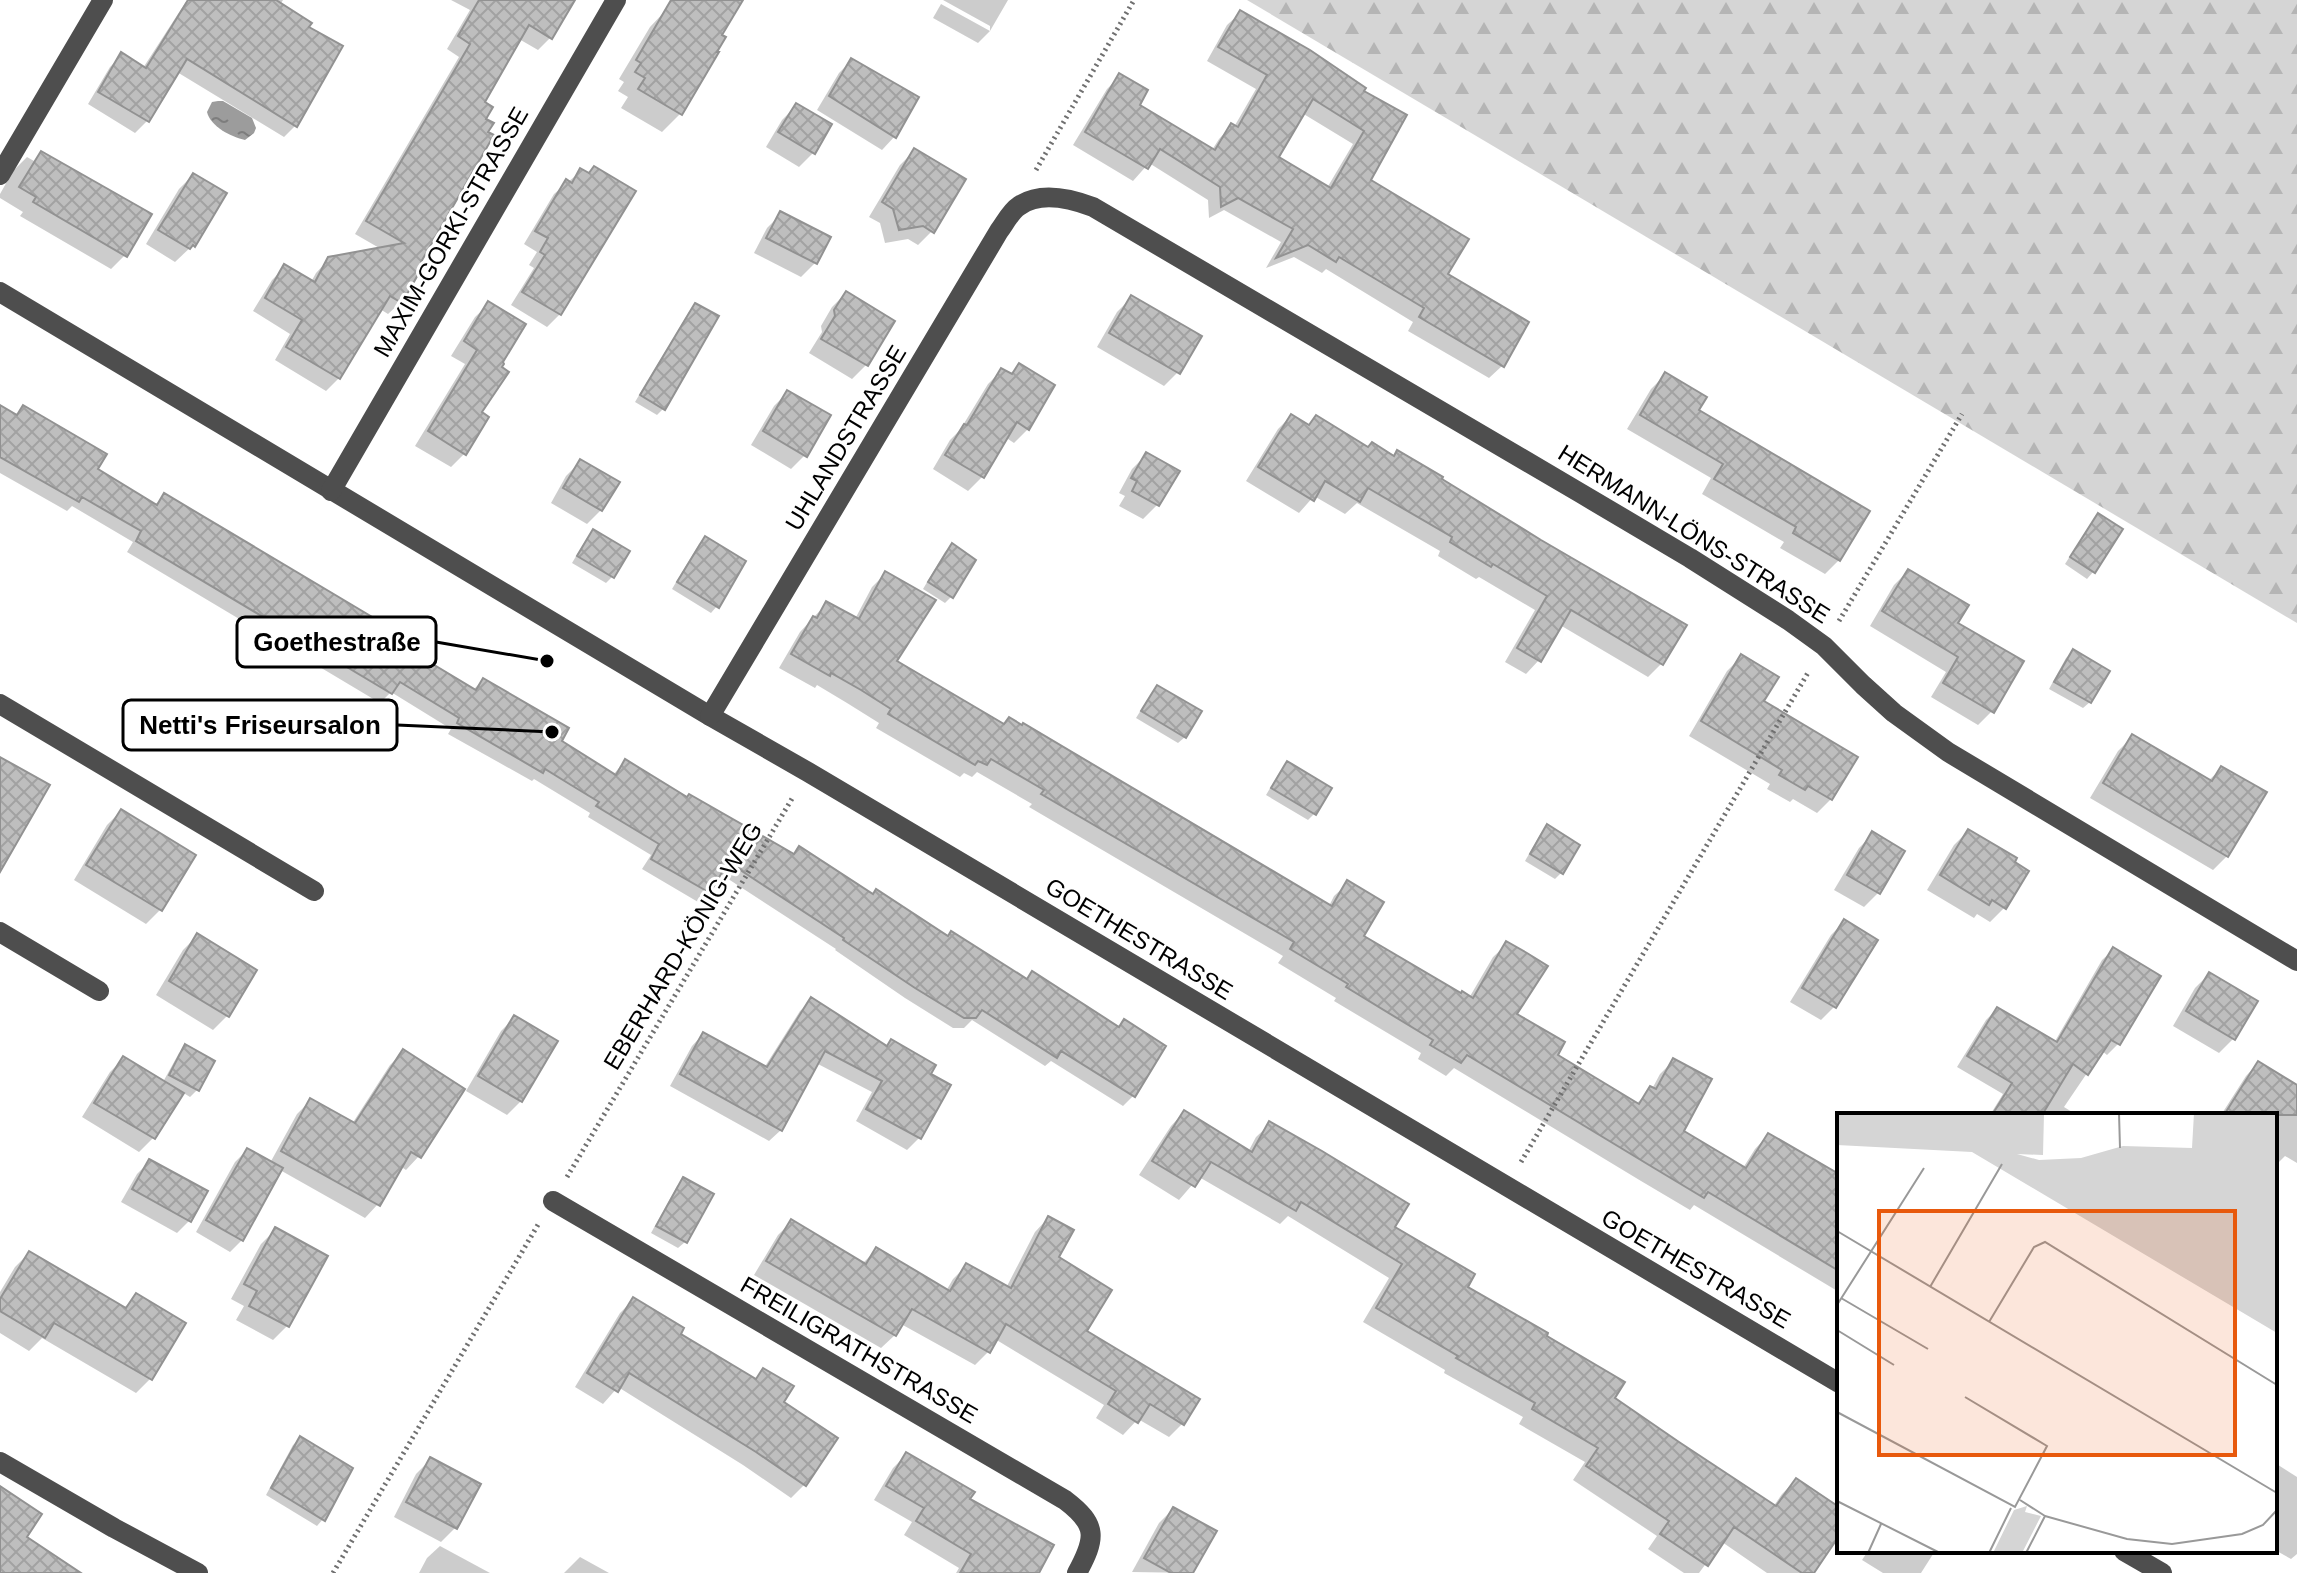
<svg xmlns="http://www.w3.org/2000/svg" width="2297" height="1573" font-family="Helvetica,sans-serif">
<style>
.forest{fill:url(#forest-firs)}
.water{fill:url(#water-ripples)}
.shadow{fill:#0003;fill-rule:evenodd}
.building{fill:url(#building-cross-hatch);stroke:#929292;stroke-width:2;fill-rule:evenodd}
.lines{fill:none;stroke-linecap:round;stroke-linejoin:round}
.path{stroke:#707070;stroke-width:5;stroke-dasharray:2 4;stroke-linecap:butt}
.minor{stroke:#4e4e4e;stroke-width:20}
.labels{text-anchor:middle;stroke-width:6;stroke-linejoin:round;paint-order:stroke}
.street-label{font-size:24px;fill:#000;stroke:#fff}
.inset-road{fill:none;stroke:#999;stroke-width:2}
.view{fill:#e8590c;fill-opacity:0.15;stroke:#e8590c;stroke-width:4}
.inset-edge{fill:none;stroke:#000;stroke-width:4}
.leader{fill:none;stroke:#000;stroke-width:3}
.callout-dot{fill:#000;stroke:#fff;stroke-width:3}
.callout{fill:#fff;stroke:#000;stroke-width:3}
.callout-label{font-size:26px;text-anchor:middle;font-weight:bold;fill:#000}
</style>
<defs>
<pattern id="forest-firs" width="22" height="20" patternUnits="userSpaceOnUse" patternTransform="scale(2)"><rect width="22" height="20" fill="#d5d5d5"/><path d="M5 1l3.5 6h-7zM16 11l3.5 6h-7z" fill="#b5b5b5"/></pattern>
<pattern id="water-ripples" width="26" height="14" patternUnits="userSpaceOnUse" patternTransform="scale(2)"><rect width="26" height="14" fill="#9c9c9c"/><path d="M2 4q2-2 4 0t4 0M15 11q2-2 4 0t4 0" fill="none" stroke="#7d7d7d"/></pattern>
<pattern id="building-cross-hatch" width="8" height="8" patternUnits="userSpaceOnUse" patternTransform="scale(2)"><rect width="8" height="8" fill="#bebebe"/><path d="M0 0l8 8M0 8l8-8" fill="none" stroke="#a2a2a2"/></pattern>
</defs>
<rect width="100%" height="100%" fill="#fff"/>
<path class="forest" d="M1247 0H2297V623Z"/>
<path class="water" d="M218 101H223L252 118 256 128 254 133 245 140C231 137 210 126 207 112L212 102Z"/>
<g class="shadow">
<path d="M187 0H283L280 5 296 125 284 137 177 72 147 121 135 133 88 104 110 67 122 55 143 68Z"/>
<path d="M451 0H572L551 37 538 50 519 39 482 103 401 302 388 314 380 309 339 378 326 391 275 360 290 334 253 311 272 280 285 267 311 282 316 273 329 259 381 249 355 234 459 57 447 49 470 10Z"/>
<path d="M684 0H741L719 36 680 114 662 132 621 108 628 97 618 91 624 82 619 79 650 27 668 8Z"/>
<path d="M943 0H1008L990 31V26Z"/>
<path d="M941 4 990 31 978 43 933 18Z"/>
<path d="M1240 13 1363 88 1368 181 1502 366 1489 378 1408 331 1413 322 1326 269 1322 273 1294 257 1266 268 1281 242 1224 210 1209 218 1208 200 1149 163 1133 181 1073 145 1107 89 1120 76 1137 106 1212 150 1219 139 1231 126 1234 127 1256 89 1207 61 1227 25ZM1302 113 1353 144 1327 188 1276 158Z"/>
<path d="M852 60 895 136 882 150 817 110 839 73Z"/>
<path d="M796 106 813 153 799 167 766 147 782 120Z"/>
<path d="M914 151 932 231 918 245 908 239 885 243 880 223 869 217 900 165Z"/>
<path d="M41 154 125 255 111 269 20 216 23 212 0 198V194L13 171 27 157 34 161Z"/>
<path d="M581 171 560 314 547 327 511 305 534 268 529 265 537 252 524 244 554 194Z"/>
<path d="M193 175V245L175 262 146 244 179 189Z"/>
<path d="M781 214 828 238 815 263 801 277 754 253 767 228Z"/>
<path d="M846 293 892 321 866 365 852 379 809 353 822 332 821 326 832 307Z"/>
<path d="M1131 298 1178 372 1164 386 1097 347 1117 312Z"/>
<path d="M489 304 499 368 465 453 451 467 415 446 465 364 451 356 475 317Z"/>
<path d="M696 305 663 409 657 415 635 402 689 312Z"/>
<path d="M1019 365 1028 429 1014 443 1005 437 982 477 968 491 933 469 950 440 960 430 988 384 1002 370 1009 375Z"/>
<path d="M1665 375 1696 411 1839 560 1825 574 1780 548 1784 542 1702 494 1711 478 1627 429 1651 389Z"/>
<path d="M788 392 805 455 791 469 751 445 774 406Z"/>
<path d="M23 408 95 470 155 505 165 495 413 655 473 690 483 680 559 742 613 775 625 761 687 799 792 856 799 849 872 896 1026 980 1033 973 1133 1096 1123 1106 1051 1061 1045 1066 972 1020 964 1028H953L905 998 835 950 836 949 719 873 708 892 698 902 642 869 651 855 588 817 590 813 534 779 532 781 448 734 451 729 391 692 380 703 127 552 133 542 72 506 67 511 0 473V440L13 418Z"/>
<path d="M1291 416 1307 426 1316 417 1367 449 1439 480 1661 664 1648 677 1560 625 1539 660 1526 674 1505 662 1535 610 1479 577 1476 579 1438 556 1440 551 1357 503 1345 514 1314 496 1299 513 1246 481 1278 429Z"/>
<path d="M1146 455 1177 472 1157 505 1143 519 1119 506 1125 496 1119 493 1132 469Z"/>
<path d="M580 462 601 510 587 524 551 503 566 476Z"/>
<path d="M2092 522 2121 530 2093 572 2087 579 2065 564Z"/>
<path d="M593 531 612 577 606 583 572 563 587 538Z"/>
<path d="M705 538 717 606 711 613 672 589 699 544Z"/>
<path d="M952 546V596L945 603 923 589 945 552Z"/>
<path d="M1908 571 1955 623 1992 711 1978 725 1931 697 1946 672 1870 626 1894 585Z"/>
<path d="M886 573 894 662 1003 726 1329 906 1334 896 1348 883 1361 937 1469 998 1493 957 1507 944 1514 1015 1555 1056 1636 1104 1652 1089 1660 1074 1673 1061 1681 1132 1743 1168 1755 1149 1768 1135 1839 1177V1292L1694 1205 1690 1210 1641 1181 1454 1068 1446 1076 1418 1059 1421 1053 1334 1001 1336 998 1278 963 1283 956 1029 807 1032 804 977 772 972 777 964 773 960 777 876 728 879 723 847 703 817 685 815 688 779 668 800 632 827 603 855 619 872 587Z"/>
<path d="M2073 652 2090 702 2083 708 2049 689 2066 658Z"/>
<path d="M1741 657 1762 702 1831 799 1817 813 1793 799 1790 802 1767 789 1770 784 1689 736 1727 671Z"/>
<path d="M1157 687 1185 737 1178 743 1136 718 1151 694Z"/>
<path d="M2132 737 2208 781 2222 768 2227 856 2213 870 2090 798 2118 751Z"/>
<path d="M1287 764 1314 814 1308 820 1266 795 1281 770Z"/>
<path d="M121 811 160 910 146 924 74 880 107 825Z"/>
<path d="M1548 827 1561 873 1555 879 1525 861 1541 833Z"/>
<path d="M1968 831 2026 871 2004 908 1990 922 1977 914 1974 918 1927 890 1954 845Z"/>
<path d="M1873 834 1878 893 1864 907 1834 890 1859 848Z"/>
<path d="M1844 922 1875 940 1834 1007 1821 1020 1790 1002 1831 935Z"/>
<path d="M197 936 255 971 227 1016 213 1030 156 995 183 950Z"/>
<path d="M2113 950 2118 1044 2107 1055 2102 1051 2064 1107 2077 1115H1990L2003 1094 1957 1067 1986 1020 1997 1009 2054 1043 2102 960Z"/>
<path d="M2209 974 2233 1039 2219 1053 2173 1026 2195 988Z"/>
<path d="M812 1000 885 1047 891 1042 929 1075 948 1086 919 1138 907 1150 856 1121 872 1092 816 1063 781 1130 769 1141 670 1086 692 1046 703 1034 764 1068 800 1011Z"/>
<path d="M515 1017 521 1101 507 1115 466 1091 501 1031Z"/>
<path d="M186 1047 212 1062 197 1090 190 1097 182 1092 153 1138 139 1152 82 1117 110 1072 124 1058 163 1082 179 1053Z"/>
<path d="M403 1052 419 1156 406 1170 400 1166 378 1204 365 1218 280 1170 242 1240 230 1252 196 1232 235 1162 247 1150 270 1163 297 1114 310 1101 352 1124 390 1065Z"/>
<path d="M2258 1063 2297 1087V1163L2285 1156 2277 1164 2275 1163V1115H2221L2246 1076Z"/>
<path d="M1184 1112 1248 1152 1256 1137 1270 1124 1465 1288 1544 1337 1613 1399 1773 1507 1782 1494 1796 1480 1839 1509V1532L1812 1573H1767L1722 1542 1699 1573H1684L1648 1549 1657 1536 1573 1480 1585 1462 1519 1424 1523 1417 1444 1373 1445 1370 1363 1322 1389 1278 1288 1216 1280 1224 1199 1177 1179 1200 1139 1175 1171 1126Z"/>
<path d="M150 1161 190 1220 177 1233 121 1202 137 1174Z"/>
<path d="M684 1179 685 1242 678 1248 651 1233 677 1186Z"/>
<path d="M1048 1218 1057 1258 1085 1332 1182 1424 1169 1437 1138 1419 1123 1435 1096 1418 1104 1405 995 1339 988 1352 975 1365 901 1324 895 1335 881 1348 754 1275 778 1235 791 1222 862 1264 876 1250 946 1291 953 1279 967 1265 1006 1288 1035 1232Z"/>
<path d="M275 1230 287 1326 273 1340 236 1320 244 1306 231 1299 261 1244Z"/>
<path d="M29 1253 123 1309 136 1296 183 1324 150 1379 136 1393 42 1338 29 1351 0 1333V1292L15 1267Z"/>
<path d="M633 1300 678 1334 754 1380 763 1371 782 1403 835 1438 804 1485 791 1498 743 1465 618 1387 603 1404 575 1387 620 1313Z"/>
<path d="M300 1439 323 1519 317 1526 266 1495 293 1445Z"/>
<path d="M906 1455 967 1500 1036 1573H956L959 1568 904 1535 912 1522 874 1500 893 1468Z"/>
<path d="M430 1460 478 1485 455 1528 441 1542 394 1517 416 1474Z"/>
<path d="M2275 1463 2297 1477V1554L2291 1559 2275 1550Z"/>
<path d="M1173 1509 1191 1573 1132 1572 1159 1523Z"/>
<path d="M440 1546 490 1573H419L427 1558Z"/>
<path d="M1868 1551H1935L1921 1573H1883L1862 1560Z"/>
<path d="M580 1557 609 1573H564Z"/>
</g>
<g class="building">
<path d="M188 0H276L312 23 309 27 343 46 297 127 187 59 149 122 98 92 121 52 146 68Z"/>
<path d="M479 0H575L552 39 529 25 485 102 493 107 486 119 494 123 488 132 494 135 421 262 424 264 402 303 390 296 340 379 286 347 302 320 265 298 284 264 315 282 328 257 404 243 366 221 470 44 458 36Z"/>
<path d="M671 0H743L722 35 726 37 717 52H719L682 115 638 89 645 78 635 72 641 63 636 60Z"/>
<path d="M1240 10 1310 50 1366 88 1364 91 1407 115 1371 180 1469 239 1448 274 1529 322 1504 367 1419 317 1424 308 1339 257 1336 262 1308 245 1276 258 1293 229 1238 198 1221 207 1220 187 1160 149 1148 169 1085 132 1119 73 1148 90 1140 105 1215 150 1231 123 1238 127 1267 75 1218 47ZM1313 99 1364 131 1331 188 1279 157Z"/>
<path d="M851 58 919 97 896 138 829 96Z"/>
<path d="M796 103 832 124 815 154 778 132Z"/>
<path d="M914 148 966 179 934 233 923 226 899 230 893 209 882 202Z"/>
<path d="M41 151 152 214 127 257 33 202 36 197 19 187Z"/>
<path d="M594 166 636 191 561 315 522 292 545 255 540 252 548 238 535 231 566 179 572 183 580 168 589 173Z"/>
<path d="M193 173 227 193 195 247 193 245 190 249 158 230Z"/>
<path d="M780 211 831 237 817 264 766 238Z"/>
<path d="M846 291 895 321 868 366 821 339 835 316 834 310Z"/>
<path d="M1131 295 1202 336 1180 374 1109 333Z"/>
<path d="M488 301 526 324 503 362 504 364 502 367 509 372 482 412 489 417 466 455 428 431 477 350 464 341Z"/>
<path d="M695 303 719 316 665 410 640 395Z"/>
<path d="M1019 363 1055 385 1029 430 1017 422 984 478 945 455 964 424 967 425 1001 368 1012 374Z"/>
<path d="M1665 372 1707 397 1699 410 1870 511 1840 561 1793 533 1796 527 1714 479 1723 464 1640 415Z"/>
<path d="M787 390 831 415 807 457 763 431Z"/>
<path d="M0 405 17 415 23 405 107 454 98 469 157 505 164 493 421 646 416 654 476 690 483 678 569 728 562 741 616 775 625 759 687 797 689 794 794 854 799 846 873 894 876 889 948 936 951 931 1027 979 1032 971 1119 1027 1124 1019 1166 1046 1135 1097 1061 1051 1057 1058 982 1010 976 1018H964L915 988 843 940 844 938 728 862 710 893 651 859 659 844 596 806 599 802 571 785 545 769 543 773 457 723 459 718 400 682 392 694 136 541 141 531 82 497 79 502 0 457Z"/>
<path d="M1291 414 1309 425 1316 415 1368 447 1372 442 1394 456 1397 450 1443 477 1442 479 1541 540 1687 625 1663 665 1571 610 1541 662 1517 648 1547 596 1493 564 1491 567 1450 542 1452 537 1368 488 1360 502 1325 481 1314 501 1258 467Z"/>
<path d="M1146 452 1180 471 1159 506 1132 491 1137 481 1131 478Z"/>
<path d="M580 459 620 482 602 511 563 488Z"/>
<path d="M2098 513 2123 529 2095 573 2070 557Z"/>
<path d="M593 529 630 551 614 578 577 556Z"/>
<path d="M705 536 746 561 719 608 677 582Z"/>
<path d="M952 543 976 560 953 598 928 582Z"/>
<path d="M1908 569 1969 605 1958 623 2024 661 1994 713 1943 683 1958 657 1882 611Z"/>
<path d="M885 571 936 600 897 661 1004 724 1009 717 1022 725 1023 723 1332 906 1347 880 1384 902 1364 936 1461 993 1462 991 1473 998 1506 941 1527 953 1548 966 1517 1014 1565 1042 1558 1055 1639 1104 1650 1086 1656 1089 1673 1058 1712 1079 1684 1131 1746 1168 1768 1133 1839 1174V1271L1708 1192 1704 1198 1654 1168 1467 1055 1461 1063 1430 1045 1433 1040 1346 987 1348 984 1290 949 1294 942 1041 794 1044 790 991 759 987 765 978 761 975 765 888 714 891 709 861 690 831 673 830 676 791 654 813 616 817 618 826 601 859 619Z"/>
<path d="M2073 649 2110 671 2091 703 2054 682Z"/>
<path d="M1741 654 1779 677 1764 701 1858 757 1832 800 1808 786 1805 790 1779 775 1782 770 1701 721Z"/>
<path d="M1157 685 1202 711 1186 738 1141 711Z"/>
<path d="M2132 734 2212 781 2221 766 2267 792 2228 857 2103 783Z"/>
<path d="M0 757 50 785 0 872Z"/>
<path d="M1287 761 1332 788 1316 815 1271 788Z"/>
<path d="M121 809 196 855 162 911 86 865Z"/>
<path d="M1547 824 1580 845 1563 874 1530 854Z"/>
<path d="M1968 829 2017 858 2015 862 2029 871 2006 909 1992 900 1989 905 1940 875Z"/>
<path d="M1872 831 1905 851 1880 894 1847 875Z"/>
<path d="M1844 919 1878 940 1836 1008 1802 988Z"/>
<path d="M197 933 257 970 229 1017 169 981Z"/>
<path d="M2113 947 2161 976 2120 1045 2111 1040 2088 1075 2073 1064 2042 1115H1992L2012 1083 1967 1056 1997 1007 2057 1042Z"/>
<path d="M2209 972 2258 1001 2235 1040 2186 1011Z"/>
<path d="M811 997 887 1046 891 1039 936 1065 931 1074 951 1085 921 1139 866 1109 882 1081 825 1051 782 1131 680 1074 703 1032 767 1067Z"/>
<path d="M514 1015 558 1041 522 1102 478 1076Z"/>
<path d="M185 1044 215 1061 199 1091 169 1075Z"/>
<path d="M403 1049 465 1089 421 1158 411 1152 380 1206 281 1151 310 1098 355 1123Z"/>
<path d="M123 1056 184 1093 155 1139 94 1103Z"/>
<path d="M2258 1061 2297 1085V1115H2224Z"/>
<path d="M1184 1110 1252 1152 1269 1121 1322 1151 1409 1204 1395 1227 1475 1274 1468 1287 1548 1333 1547 1336 1625 1382 1615 1398 1679 1442 1776 1506 1796 1478 1839 1507V1536L1814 1573H1802L1734 1527 1708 1566 1660 1534 1669 1521 1586 1466 1598 1448 1532 1409 1535 1403 1456 1358 1458 1356 1376 1308 1402 1264 1301 1202 1296 1211 1211 1162 1195 1187 1152 1161Z"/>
<path d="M247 1148 283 1168 243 1241 206 1220Z"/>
<path d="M149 1159 208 1191 191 1222 132 1189Z"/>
<path d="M683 1177 714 1194 687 1243 656 1226Z"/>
<path d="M1048 1216 1074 1230 1059 1257 1112 1290 1087 1331 1200 1399 1184 1425 1150 1404 1138 1423 1108 1404 1116 1391 1006 1324 990 1353 912 1309 896 1336 766 1261 791 1219 866 1264 876 1247 950 1291 966 1263 1011 1288Z"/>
<path d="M275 1227 328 1256 289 1327 249 1306 257 1291 244 1284Z"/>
<path d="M29 1251 126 1308 136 1293 186 1323 152 1380 54 1323 45 1338 0 1311V1299Z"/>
<path d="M633 1297 684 1328 681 1334 756 1379 763 1368 794 1386 784 1402 838 1438 806 1486 756 1452 629 1373 618 1392 587 1373Z"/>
<path d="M300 1436 353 1468 325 1521 271 1488Z"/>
<path d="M906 1452 975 1492 970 1499 1054 1545 1039 1573H960L971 1554 916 1521 924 1508 886 1486Z"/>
<path d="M430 1457 481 1484 457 1529 406 1502Z"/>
<path d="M0 1486 42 1514 27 1537 81 1573H0Z"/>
<path d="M1173 1507 1217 1531 1193 1573H1171L1144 1558Z"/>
</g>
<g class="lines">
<g class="path">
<path d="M1036 170 1134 0"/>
<path d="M1839 621 1962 414"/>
<path d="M1521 1162 1809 671"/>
<path d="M567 1177 793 797"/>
<path d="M333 1573 539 1223"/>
</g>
<g class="minor">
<path d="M0 175 103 0"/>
<path d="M0 292 710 716 808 772 1839 1383"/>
<path d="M331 491 616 0"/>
<path d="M0 704 314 891"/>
<path d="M710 716 999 231C1005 223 1011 211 1019 206 1040 191 1072 199 1093 207L1582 494 1690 558 1788 620 1824 646 1863 685 1894 713 1948 752 2297 961"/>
<path d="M0 932 99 991"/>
<path d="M553 1201 1065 1500C1098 1525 1096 1538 1077 1573"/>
<path d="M0 1462 114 1528 198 1573"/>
<path d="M2124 1551 2162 1573"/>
</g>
</g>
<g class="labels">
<g class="street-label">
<text transform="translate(451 232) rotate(-60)" y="8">MAXIM-GORKI-STRASSE</text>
<text transform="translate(846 438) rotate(-59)" y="8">UHLANDSTRASSE</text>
<text transform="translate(1694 534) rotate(32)" y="8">HERMANN-LÖNS-STRASSE</text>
<text transform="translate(1139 939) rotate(31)" y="8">GOETHESTRASSE</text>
<text transform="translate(683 946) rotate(-59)" y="8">EBERHARD-KÖNIG-WEG</text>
<text transform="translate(1696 1269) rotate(30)" y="8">GOETHESTRASSE</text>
<text transform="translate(859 1350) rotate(30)" y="8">FREILIGRATHSTRASSE</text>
</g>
</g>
<g transform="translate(1837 1113)">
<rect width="440" height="440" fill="#fff"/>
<path d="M0 0H207L206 42 180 41 202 47 244 45 286 33 355 35 357 0H440V220L135 39 0 32Z" fill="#d5d5d5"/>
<path d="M190 393 188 399 204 403 185 440H156L177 397Z" fill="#d5d5d5"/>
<path class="inset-road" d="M282 0 283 35M0 118 440 380M93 174 165 51M4 185 91 236M0 192 87 55M152 209 197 134 208 129 440 272M0 217 57 252M0 299 178 394 210 333 128 284M183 387 208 403M0 388 103 440M208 403 290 426 335 431 405 421 426 412 440 397M31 440 44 411M152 440 174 395M189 440 208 403"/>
<path class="view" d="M42 98H398V342H42Z"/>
<rect width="440" height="440" class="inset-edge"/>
</g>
<path class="leader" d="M547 661L436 642M552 732L397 725"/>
<g class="callout-dot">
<circle cx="547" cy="661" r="8"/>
<circle cx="552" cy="732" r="8"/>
</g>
<g class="callout">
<rect x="237" y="617" width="199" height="50" rx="8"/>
<rect x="123" y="700" width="274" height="50" rx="8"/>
</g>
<g class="callout-label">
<text x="337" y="651">Goethestraße</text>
<text x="260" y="734">Netti's Friseursalon</text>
</g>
</svg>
